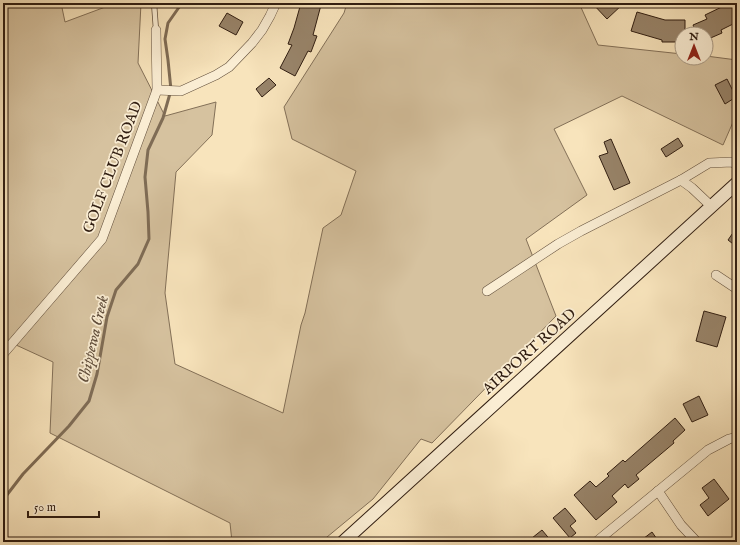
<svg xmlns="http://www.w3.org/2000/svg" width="740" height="545" font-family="'IM FELL English',serif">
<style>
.green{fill:#d6c29f;stroke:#837058}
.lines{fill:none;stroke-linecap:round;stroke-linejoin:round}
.stream{stroke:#7f6c55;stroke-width:3}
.building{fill:#98846a;stroke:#301d11}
.lane-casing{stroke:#624f3c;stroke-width:6}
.street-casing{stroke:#624f3c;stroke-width:10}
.secondary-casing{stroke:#301d11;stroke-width:14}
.lane{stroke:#faedd3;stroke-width:4.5}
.street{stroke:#faedd3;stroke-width:9}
.secondary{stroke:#faedd3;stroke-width:12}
.labels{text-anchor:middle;stroke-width:3.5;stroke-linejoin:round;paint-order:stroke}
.street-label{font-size:15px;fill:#301d11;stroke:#faedd3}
.water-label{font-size:16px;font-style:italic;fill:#5e4b39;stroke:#faedd3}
</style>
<rect width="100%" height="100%" fill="#f8e4bc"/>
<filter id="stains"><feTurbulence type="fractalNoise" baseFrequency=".005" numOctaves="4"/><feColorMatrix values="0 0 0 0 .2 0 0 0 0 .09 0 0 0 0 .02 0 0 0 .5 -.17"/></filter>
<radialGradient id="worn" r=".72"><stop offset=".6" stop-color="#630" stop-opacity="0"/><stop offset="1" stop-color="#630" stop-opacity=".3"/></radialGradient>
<path class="green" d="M3 3H61L65 22 116 3H141L138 63 165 116 216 102 212 135 176 172 165 293 175 364 283 413 301 325 305 313 323 228 341 215 356 171 292 139 284 107 344 13 347 3H579L598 45 682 54V58H706V56L737 60V113L723 145 622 96 554 129 587 195 526 239 556 316 432 443 421 439 373 499 321 542H232L230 523 50 433 53 362 3 339Z"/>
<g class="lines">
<path class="stream" d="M3 500 23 474 69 426 89 401 97 374 107 317 116 290 138 264 149 239 148 212 145 177 148 150 163 118 171 90 168 60 165 39 168 23 182 3"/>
</g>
<g class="building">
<path d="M301 3H315L321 5 313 35 317 36 311 52 308 51 295 76 280 68 292 45 288 44 294 28Z"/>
<path d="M592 3H624L607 19Z"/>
<path d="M730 3H737V22L721 30 722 33 706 40V34H697L693 25 707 19 705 15Z"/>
<path d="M637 12 665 20H685V34H682V42H662V40L631 31Z"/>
<path d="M227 13 243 22 236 35 219 26Z"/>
<path d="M269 78 276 85 262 97 256 89Z"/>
<path d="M727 79 736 97 725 104 715 85Z"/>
<path d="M678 138 683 146 666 157 661 149Z"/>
<path d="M611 139 630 183 614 190 599 156 608 153 604 142Z"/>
<path d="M737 227V247L728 240Z"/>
<path d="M704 311 726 317 717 347 696 341Z"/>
<path d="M699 396 708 415 692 422 683 404Z"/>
<path d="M675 418 685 430 673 441 674 443 636 475 639 479 628 488 625 484 612 496 617 502 596 520 574 495 590 481 596 487 609 476 607 474 623 460 625 462Z"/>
<path d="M714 479 729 499 708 516 700 505 709 498 702 488Z"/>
<path d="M565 508 576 521 570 526 576 533 570 538 553 518Z"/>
<path d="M542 530 552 542H527Z"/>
<path d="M652 532 659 542H639Z"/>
</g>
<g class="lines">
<g class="lane-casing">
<path id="lane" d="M154 3 156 30"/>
</g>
<g class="street-casing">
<g id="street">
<path d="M157 90 181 91 216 75 229 67 252 43 262 30 270 16 276 3"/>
<path d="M681 180 692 188 711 206"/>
<path d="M716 275 734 287H737"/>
<path d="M487 291 558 244 581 231 681 180 709 163 732 162 737 165"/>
<path d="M3 354 102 239 157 90 156 30"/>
<path d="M658 491 681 525 697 542"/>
<path d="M596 542 708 450 729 439 737 437"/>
</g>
</g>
<g class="secondary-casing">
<path id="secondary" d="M343 542 737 183"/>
</g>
<use href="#lane" class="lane"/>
<use href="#street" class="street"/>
<use href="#secondary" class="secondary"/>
</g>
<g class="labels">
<g class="street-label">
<text transform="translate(112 167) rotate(-69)" y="5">GOLF CLUB ROAD</text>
<text transform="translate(529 351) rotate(-42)" y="5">AIRPORT ROAD</text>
</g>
<g class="water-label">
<text transform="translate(92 339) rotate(-77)" y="6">Chippewa Creek</text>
</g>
</g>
<rect width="740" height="545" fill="none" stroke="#f8e4bc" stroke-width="16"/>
<rect x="4" y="4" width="732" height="537" fill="none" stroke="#301d11" stroke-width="2"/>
<rect x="8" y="8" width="724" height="529" fill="none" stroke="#301d11"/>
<g transform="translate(694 46)"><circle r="19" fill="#faedd3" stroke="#a99a85"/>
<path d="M0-3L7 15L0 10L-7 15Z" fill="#8f2418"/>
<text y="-6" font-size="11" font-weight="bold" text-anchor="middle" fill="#301d11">N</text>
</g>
<path d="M28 511v6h71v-6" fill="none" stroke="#301d11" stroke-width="2"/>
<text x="34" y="511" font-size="12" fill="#301d11" stroke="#faedd3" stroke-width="3" paint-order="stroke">50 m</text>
<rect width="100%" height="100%" filter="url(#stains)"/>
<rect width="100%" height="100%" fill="url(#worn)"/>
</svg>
